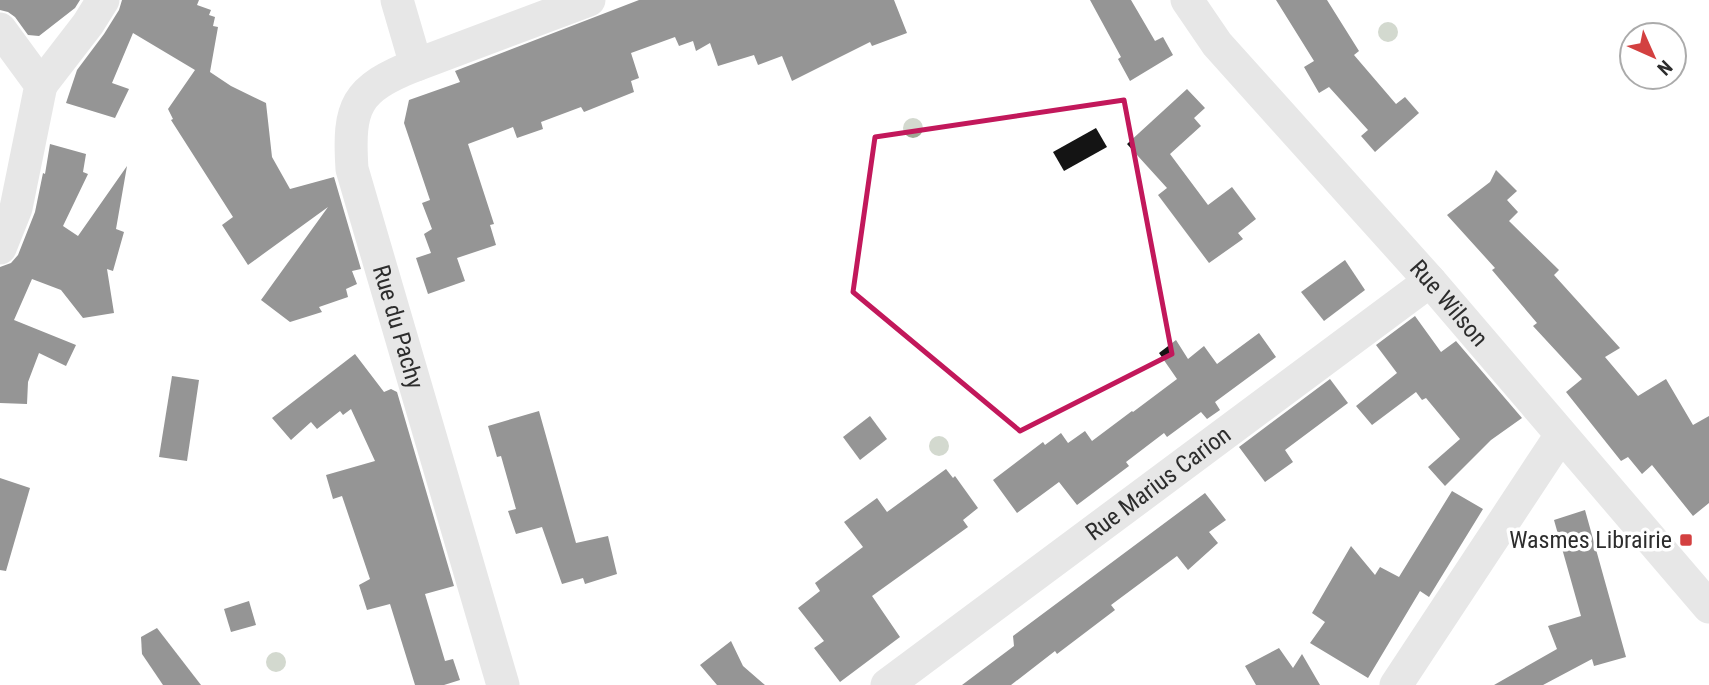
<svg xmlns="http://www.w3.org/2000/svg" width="1709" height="685" font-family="'Roboto Condensed',sans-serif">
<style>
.building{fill:#141414}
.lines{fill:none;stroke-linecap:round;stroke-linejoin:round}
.minor{stroke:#cacaca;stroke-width:33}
.tree{fill:#9eaa95}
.marked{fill:none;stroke:#c2185b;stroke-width:5;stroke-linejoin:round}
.poi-dot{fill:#d34040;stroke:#fff;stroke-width:2.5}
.labels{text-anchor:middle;stroke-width:7;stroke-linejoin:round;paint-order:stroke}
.street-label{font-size:24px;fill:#2d2d2d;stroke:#fff}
.poi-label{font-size:24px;fill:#2d2d2d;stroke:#fff;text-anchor:end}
</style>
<rect width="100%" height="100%" fill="#fff"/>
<g class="building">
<path d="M0 0H80L75 8 39 36 28 35 15 17 8 12 0 10Z"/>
<path d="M122 0H199L197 5 211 10 209 15 215 17 213 26 218 27 210 72 231 86 266 103 272 157 290 189 334 177 361 269 352 271 357 284 346 289 348 297 319 307 322 312 290 322 261 300 328 207 248 265 222 225 233 217 171 120 173 119 168 109 195 70 133 33 112 83 129 89 115 118 66 103 77 70 104 34 119 10Z"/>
<path d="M639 0H894L907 33 872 46 870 42 792 81 782 56 758 65 754 55 718 66 710 43 696 51 693 41 679 46 675 37 631 53 639 78 631 81 634 92 584 112 581 107 541 122 543 129 517 138 513 127 468 144 494 224 490 225 496 245 457 258 465 281 428 294 416 258 431 253 424 234 432 229 422 203 430 200 404 123 409 100 460 82 455 71Z"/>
<path d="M1090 0H1131L1155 41 1163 37 1173 55 1130 81 1118 59 1121 57Z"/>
<path d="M1276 0H1327L1359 51 1354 55 1396 104 1405 97 1419 113 1375 152 1361 136 1368 130 1329 87 1319 93 1304 67 1314 61Z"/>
<path d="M1187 89 1205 108 1194 118 1201 126 1170 154 1208 205 1232 187 1256 219 1238 233 1243 239 1209 263 1158 195 1167 188 1127 144Z"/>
<path d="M1096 128 1107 147 1064 171 1053 152Z"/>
<path d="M50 144 86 154 83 172 88 174 63 226 78 236 127 166 116 229 124 232 113 271 107 269 114 313 83 318 61 290 32 279 14 320 76 345 66 366 39 353 28 382 27 404 0 403V267L11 263 18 255 35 212 43 173 45 174Z"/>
<path d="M1496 170 1517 191 1507 200 1518 212 1509 221 1559 270 1554 275 1620 348 1605 357 1638 396 1666 379 1693 425 1709 416V503L1693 516 1652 465 1642 474 1628 457 1621 461 1566 392 1582 379 1533 326 1537 323 1492 270 1495 268 1447 215 1490 182Z"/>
<path d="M1345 260 1365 290 1324 321 1301 292Z"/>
<path d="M1415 316 1441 352 1456 341 1522 418 1491 440 1445 486 1428 467 1460 439 1426 398 1422 400 1416 392 1372 425 1356 406 1397 373 1376 345Z"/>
<path d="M1259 333 1276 357 1215 402 1220 410 1207 419 1201 412 1167 437 1164 433 1126 462 1129 466 1077 505 1059 482 1017 513 993 480 1043 442 1045 445 1061 433 1068 443 1085 431 1092 441 1132 411 1133 412 1177 379 1159 353 1176 340 1188 359 1204 346 1217 364Z"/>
<path d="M355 354 384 392 391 389 397 392 454 586 425 594 445 661 453 659 460 680 444 685H415L390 604 367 610 359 585 370 579 342 496 333 499 326 475 375 461 351 409 343 415 340 411 317 429 311 422 291 440 272 418Z"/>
<path d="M172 376 199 380 187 461 159 457Z"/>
<path d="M1330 379 1348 403 1285 450 1293 462 1265 482 1239 447Z"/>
<path d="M539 411 576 543 608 536 617 574 585 584 583 578 562 584 542 527 516 534 508 511 516 509 501 456 497 457 488 426Z"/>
<path d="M870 416 887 439 860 460 843 437Z"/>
<path d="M946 469 953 478 955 476 978 508 963 520 968 527 872 596 900 637 840 682 814 648 824 641 798 608 820 591 815 583 863 547 844 522 877 498 887 512Z"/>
<path d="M0 478 30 488 6 571 0 570Z"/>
<path d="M1452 491 1483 509 1429 597 1420 591 1368 678 1310 643 1325 622 1312 613 1351 546 1375 575 1380 567 1399 577Z"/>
<path d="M1205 493 1226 520 1209 532 1218 543 1188 570 1177 556 1111 605 1115 610 1057 654 1055 651 1011 685H962L1014 646 1013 636Z"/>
<path d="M1585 510 1626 657 1594 666 1592 659 1543 685H1494L1557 649 1548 626 1581 616 1554 520Z"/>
<path d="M249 601 256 625 231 632 224 609Z"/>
<path d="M157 628 201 685H163L142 654 141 637Z"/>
<path d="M731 641 743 666 765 685H717L700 665Z"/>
<path d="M1279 648 1293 668 1302 654 1320 685H1256L1245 666Z"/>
</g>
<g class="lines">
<g class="minor">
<path id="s1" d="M397 0 416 65C355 89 348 106 352 169L503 685"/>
<path id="s2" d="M1187 0 1217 44 1430 281 1709 607"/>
<path d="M0 29 41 85 16 208 0 248"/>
<path d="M416 65 589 0"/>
<path d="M41 85 88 24 103 0"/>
<path id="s3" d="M887 685 1430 281"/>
<path d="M1396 685 1561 435"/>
</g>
</g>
<g class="tree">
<circle cx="1388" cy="32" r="10"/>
<circle cx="913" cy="128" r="10"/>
<circle cx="939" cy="446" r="10"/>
<circle cx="276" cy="662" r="10"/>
</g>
<path d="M0 0H1709V685H0ZM1124 100 1172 354 1020 431 853 292 875 137Z" fill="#fff" fill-opacity=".55" fill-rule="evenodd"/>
<path class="marked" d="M1124 100 1172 354 1020 431 853 292 875 137Z"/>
<rect class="poi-dot" x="1679" y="533" width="14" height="14" rx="3.5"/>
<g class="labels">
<g class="street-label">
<text dy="8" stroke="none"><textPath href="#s2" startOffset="401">Rue Wilson</textPath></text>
<text dy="8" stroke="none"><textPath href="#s1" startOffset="369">Rue du Pachy</textPath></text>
<text dy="8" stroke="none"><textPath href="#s3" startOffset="338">Rue Marius Carion</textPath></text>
</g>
<g class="poi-label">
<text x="1672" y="548">Wasmes Librairie</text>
</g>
</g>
<g transform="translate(1653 56) rotate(135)"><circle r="33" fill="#ffffff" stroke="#ababab" stroke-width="2"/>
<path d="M0-5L12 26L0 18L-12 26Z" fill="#d34040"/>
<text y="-10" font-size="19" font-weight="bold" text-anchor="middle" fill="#2d2d2d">N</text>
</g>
</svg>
